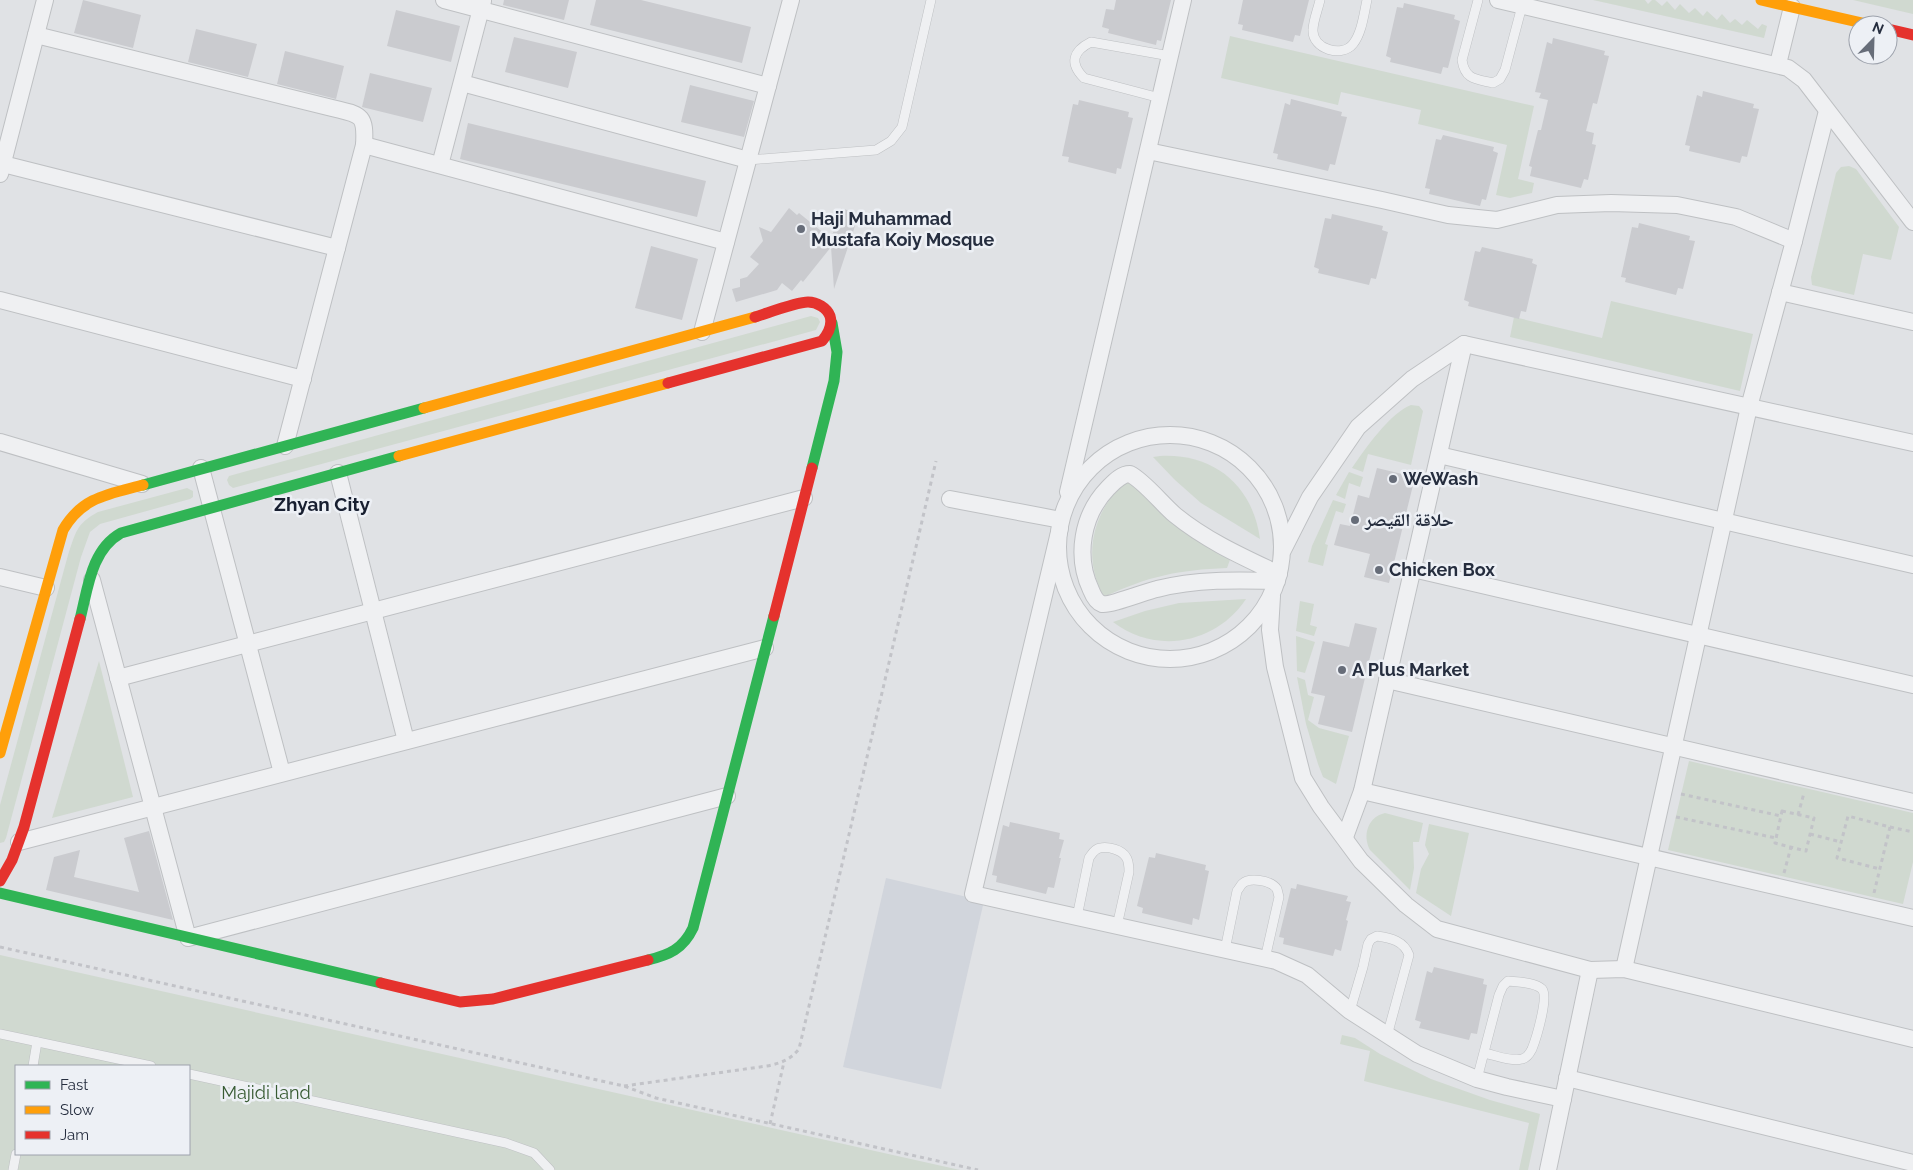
<svg xmlns="http://www.w3.org/2000/svg" width="1913" height="1170" font-family="Raleway,'Noto Naskh Arabic',sans-serif">
<style>
.built{fill:#d1d5dc}
.green{fill:#d0d9d0;fill-rule:evenodd}
.building{fill:#cacbcf}
.lines{fill:none;stroke-linecap:round;stroke-linejoin:round}
.lane-casing{stroke:#bec0c3;stroke-width:10}
.street-casing{stroke:#bec0c3;stroke-width:18}
.path{stroke:#c2c3c8;stroke-width:3;stroke-dasharray:4 4;stroke-linecap:butt}
.lane{stroke:#eff0f2;stroke-width:9}
.street{stroke:#eff0f2;stroke-width:16}
.fast{stroke:#30b455;stroke-width:11}
.slow{stroke:#ff9f0a;stroke-width:11}
.jam{stroke:#e5322d;stroke-width:11}
.poi-dot{fill:#676d79;stroke:#edf0f5;stroke-width:2}
.labels{text-anchor:middle;stroke-width:5;stroke-linejoin:round;paint-order:stroke}
.poi-label{font-size:18px;font-weight:bold;fill:#262e3f;stroke:#edf0f5;text-anchor:start}
.park-label{font-size:18px;fill:#385b33;stroke:#edf0f5}
.neighbourhood-label{font-size:19px;font-weight:bold;fill:#181f30;stroke:#edf0f5}
</style>
<rect width="100%" height="100%" fill="#e0e2e5"/>
<path class="built" d="M886 878 984 901 941 1089 843 1067Z"/>
<g class="green">
<path d="M1593 0H1645L1648 4 1652 0H1655L1662 6 1667 1 1675 10 1680 4 1689 13 1695 8 1703 16 1707 11 1717 20 1722 14 1730 23 1735 19 1742 25 1747 20 1758 29 1762 24 1767 26 1764 38Z"/>
<path d="M1853 0H1913V14Z"/>
<path d="M1230 36 1534 106 1518 179 1534 183 1532 193 1510 198 1496 195 1507 145 1418 124 1421 110 1341 92 1338 105 1221 78Z"/>
<path d="M1849 166 1856 169 1899 227 1891 260 1863 254 1854 295 1812 285 1811 277 1836 173 1841 167Z"/>
<path d="M1611 301 1753 334 1740 391 1510 337 1514 317 1602 338Z"/>
<path d="M811 316 818 318 820 322 816 330 233 488 229 485 227 480 229 476Z"/>
<path d="M1411 405 1419 406 1423 411 1411 465 1368 454 1363 472 1352 468C1365 449 1390 413 1411 405Z"/>
<path d="M1160 456C1214 453 1253 486 1260 539L1201 503 1175 480 1153 457Z"/>
<path d="M1349 472 1363 477 1360 487 1349 483 1345 499 1336 495Z"/>
<path d="M1128 480 1149 501 1231 557 1227 568C1178 570 1149 576 1104 597 1081 557 1093 508 1128 480Z"/>
<path d="M187 488 193 491V497L190 499 100 524 90 532 81 557 6 838 4 842 0 843V805L68 555C76 532 76 524 98 512Z"/>
<path d="M1333 500 1346 504 1343 513 1336 511 1325 544 1328 545 1323 566 1308 562 1312 546Z"/>
<path d="M1246 599C1216 644 1156 655 1113 622L1145 611 1179 603Z"/>
<path d="M1300 601 1314 604 1310 625 1317 627 1314 636 1296 631Z"/>
<path d="M1296 636 1315 642 1305 673 1297 671Z"/>
<path d="M99 661 133 797 52 818Z"/>
<path d="M1297 677 1305 680 1308 695 1314 697 1308 720 1319 728 1349 736 1336 784 1323 777 1318 764 1306 724Z"/>
<path d="M1689 761 1913 813V862L1903 904 1668 850Z"/>
<path d="M1385 813 1423 823 1419 842H1413L1414 868 1410 890 1370 850C1362 835 1368 817 1385 813Z"/>
<path d="M1429 824 1469 833 1451 916 1416 893 1421 869 1429 854 1425 845Z"/>
<path d="M0 955 960 1170H0ZM16 1066H189V1154H16Z"/>
<path d="M1342 1035 1355 1038 1380 1054 1431 1079 1490 1100 1540 1114 1528 1170H1519L1529 1123 1364 1081 1370 1051 1340 1044Z"/>
</g>
<g class="building">
<path d="M83 0 141 15 133 48 74 33Z"/>
<path d="M504 0H569L564 20 503 5Z"/>
<path d="M596 0H641L751 27 742 63 590 25Z"/>
<path d="M1116 0H1171L1161 41 1157 40 1156 45 1108 33 1109 29 1102 27 1106 9 1114 10Z"/>
<path d="M1243 0H1309L1300 36 1295 35 1293 42 1242 30 1243 25 1238 24Z"/>
<path d="M1404 3 1455 15 1454 19 1460 21 1448 68 1443 67 1441 74 1390 62 1391 58 1386 56 1397 7 1403 8Z"/>
<path d="M396 10 460 26 451 62 387 46Z"/>
<path d="M196 29 257 44 248 77 188 62Z"/>
<path d="M514 37 577 52 568 88 505 72Z"/>
<path d="M1553 38 1605 51 1604 55 1609 56 1597 104 1593 103 1586 131 1594 133 1592 144 1596 145 1588 180 1584 179 1581 188 1530 176 1532 167 1529 166 1538 130H1541L1548 100 1539 98 1541 93 1535 92 1547 42 1552 44Z"/>
<path d="M285 51 344 66 336 99 277 84Z"/>
<path d="M370 73 432 88 423 122 362 107Z"/>
<path d="M690 85 754 101 744 137 681 122Z"/>
<path d="M1703 91 1754 104 1753 108 1759 109 1747 157 1742 156 1740 163 1689 151 1690 146 1685 145 1697 95 1702 97Z"/>
<path d="M1291 99 1342 112 1341 116 1347 117 1335 165 1330 164 1328 171 1277 159 1278 154 1273 153 1285 103 1290 105Z"/>
<path d="M1079 100 1129 112 1128 117 1133 118 1121 169 1117 168 1116 174 1068 162 1069 157 1062 156 1073 104 1078 105Z"/>
<path d="M468 123 706 181 697 217 460 159Z"/>
<path d="M1443 135 1494 147 1493 151 1498 153 1486 200 1482 199 1480 206 1429 194 1430 189 1425 188 1436 139 1441 140Z"/>
<path d="M789 208 797 215 799 213 831 239 841 208 859 214 834 289 831 247 803 282 801 280 792 291 782 283 777 290 736 302 732 289 740 287V279L747 277 759 264 750 257 763 241 759 227 771 232Z"/>
<path d="M1332 214 1383 226 1382 230 1388 232 1376 279 1371 278 1369 285 1318 273 1319 269 1314 267 1325 218 1331 219Z"/>
<path d="M1639 223 1690 236 1689 240 1695 241 1683 289 1678 288 1676 295 1625 282 1626 278 1621 277 1632 227 1638 228Z"/>
<path d="M651 246 698 259 682 320 635 308Z"/>
<path d="M1482 247 1533 259 1532 263 1537 265 1526 312 1521 311 1519 319 1468 306 1469 302 1464 300 1475 251 1480 252Z"/>
<path d="M1377 468 1415 477 1389 583 1364 577 1370 554 1334 545 1340 524 1350 526 1358 495 1369 498Z"/>
<path d="M1355 623 1377 628 1352 732 1318 724 1325 696 1311 693 1323 641 1349 647Z"/>
<path d="M1010 822 1060 833 1059 839 1064 840 1059 858H1061L1054 888 1048 887 1046 894 996 882 997 876 992 875 1003 825 1009 827Z"/>
<path d="M149 831 173 920 46 890 54 857 80 850 74 877 139 892 124 838Z"/>
<path d="M1156 853 1206 865 1205 870 1209 871 1199 920 1193 918 1192 925 1142 913 1143 908 1137 906 1149 857 1155 858Z"/>
<path d="M1297 884 1348 896 1346 901 1351 902 1346 920 1348 921 1341 951 1335 949 1333 956 1283 944 1284 938 1279 937 1291 888 1296 889Z"/>
<path d="M1434 967 1484 979 1483 984 1487 985 1477 1034 1471 1033 1469 1040 1419 1028 1421 1022 1415 1020 1427 971 1432 973Z"/>
</g>
<g class="lines">
<g class="lane-casing">
<g id="lane">
<path d="M1320 0C1318 9 1313 21 1313 30 1312 49 1342 58 1353 44 1362 33 1364 13 1367 0"/>
<path d="M1478 0 1462 60C1465 80 1476 79 1493 83L1500 79 1505 70 1522 6"/>
<path d="M1160 98 1084 78C1069 63 1073 51 1091 42L1170 56"/>
<path d="M748 160 876 150 891 141 902 127 931 0"/>
<path d="M1077 917 1089 858C1092 854 1094 849 1100 848 1108 846 1122 850 1126 857 1129 861 1129 867 1129 872L1117 926"/>
<path d="M1225 950 1237 891C1238 890 1241 885 1242 884 1249 877 1271 880 1277 889 1277 889 1279 897 1279 897L1265 959"/>
<path d="M1350 1011 1363 967 1368 944 1371 939 1377 936C1391 938 1404 941 1409 955L1387 1036"/>
<path d="M0 1034 151 1066"/>
<path d="M33 1066 37 1042"/>
<path d="M189 1074 506 1143 534 1153 550 1170"/>
<path d="M1477 1079 1499 995 1503 986 1508 981C1517 982 1535 982 1542 989 1549 997 1536 1039 1532 1049 1530 1053 1527 1058 1522 1059 1511 1062 1495 1055 1484 1053"/>
<path d="M13 1170 16 1154"/>
</g>
</g>
<g class="street-casing">
<g id="street">
<path d="M444 0 768 86"/>
<path d="M1498 0 1788 68 1804 80 1913 222"/>
<path d="M36 35 332 108C360 115 366 113 364 145L285 446"/>
<path d="M1778 64 1792 7"/>
<path d="M462 83 748 160"/>
<path d="M364 145 726 242"/>
<path d="M1148 151 1382 200 1448 215 1497 220 1557 205 1611 203 1677 205 1736 217 1794 241"/>
<path d="M3 164 337 248"/>
<path d="M440 165 483 1"/>
<path d="M0 174 45 0"/>
<path d="M1780 292 1913 322"/>
<path d="M0 300 303 379"/>
<path d="M702 332 791 0"/>
<circle cx="1170" cy="547" r="112"/>
<path d="M0 442 142 484"/>
<path d="M1439 455 1913 565"/>
<path d="M201 468 282 773"/>
<path d="M338 473 406 741"/>
<path d="M1068 492 1183 0"/>
<path d="M950 499 1061 520"/>
<path d="M1060 528 973 894 1276 961 1307 975 1350 1011 1417 1054 1477 1079 1507 1087 1563 1099"/>
<path d="M1283 550 1310 497 1358 427 1412 379 1464 344 1913 443"/>
<path d="M1413 569 1913 685"/>
<path d="M0 577 46 588"/>
<path d="M92 580 188 938 727 796"/>
<path d="M1277 581C1237 580 1196 579 1157 589 1147 591 1109 606 1102 604 1096 602 1093 595 1091 590 1075 556 1082 515 1108 488 1114 482 1121 474 1130 474 1144 481 1162 504 1175 515 1207 541 1243 557 1279 574"/>
<path d="M1272 596 1270 630 1275 667 1303 778 1321 807 1361 861 1406 905 1437 929 1590 970 1624 969 1913 1039"/>
<path d="M118 678 804 498"/>
<path d="M1387 680 1913 802"/>
<path d="M1362 791 1913 918"/>
<path d="M1345 837 1362 791 1464 344"/>
<path d="M19 842 765 648"/>
<path d="M1624 969 1749 407 1794 241 1827 111"/>
<path d="M1567 1078 1913 1163"/>
<path d="M1548 1170 1590 970"/>
</g>
</g>
<g class="path">
<path d="M1681 794 1781 816"/>
<path d="M1782 811 1814 818 1806 851 1775 843Z"/>
<path d="M1798 815 1804 793"/>
<path d="M1676 817 1776 838"/>
<path d="M1890 827 1913 832"/>
<path d="M1810 834 1841 842"/>
<path d="M1784 873 1791 847"/>
<path d="M1874 893 1890 827 1848 816 1837 858 1880 869"/>
<path d="M0 947 624 1086 656 1098 978 1170"/>
<path d="M624 1086 767 1066C781 1063 790 1060 799 1049L936 461"/>
<path d="M770 1124 784 1062"/>
</g>
<use href="#lane" class="lane"/>
<use href="#street" class="street"/>
<g class="fast">
<path d="M812 468 834 381 837 352 832 323"/>
<path d="M143 485 424 408"/>
<path d="M80 619C88 588 91 550 121 533L399 456"/>
<path d="M0 893 381 983"/>
<path d="M648 960C669 955 683 949 693 928L774 616"/>
</g>
<g class="slow">
<path d="M1761 0 1871 25"/>
<path d="M424 408 755 317"/>
<path d="M399 456 668 383"/>
<path d="M0 753 63 530C82 497 109 494 143 485"/>
</g>
<g class="jam">
<path d="M1888 29 1913 35"/>
<path d="M668 383 822 341C828 334 833 326 830 316 827 308 817 302 808 302 796 302 768 313 755 317"/>
<path d="M774 616 812 468"/>
<path d="M0 881 12 860 24 827 80 619"/>
<path d="M381 983 460 1002 493 999 648 960"/>
</g>
</g>
<g class="poi-dot">
<circle cx="801" cy="229" r="5"/>
<circle cx="1393" cy="479" r="5"/>
<circle cx="1355" cy="520" r="5"/>
<circle cx="1379" cy="570" r="5"/>
<circle cx="1342" cy="670" r="5"/>
</g>
<g class="labels">
<g class="poi-label">
<text x="811" y="225">Haji Muhammad<tspan x="811" dy="21">Mustafa Koiy Mosque</tspan></text>
<text x="1403" y="485">WeWash</text>
<text x="1365" y="526">حلاقة القيصر</text>
<text x="1389" y="576">Chicken Box</text>
<text x="1352" y="676">A Plus Market</text>
</g>
<g class="park-label">
<text x="266" y="1099">Majidi land</text>
</g>
<g class="neighbourhood-label">
<text x="322" y="511">Zhyan City</text>
</g>
</g>
<rect x="15" y="1065" width="175" height="90" fill="#edf0f5" stroke="#9da2ac"/>
<rect x="25" y="1081" width="25" height="8" fill="#30b455" stroke="#9da2ac"/>
<text x="60" y="1090" font-size="15" fill="#262e3f">Fast</text>
<rect x="25" y="1106" width="25" height="8" fill="#ff9f0a" stroke="#9da2ac"/>
<text x="60" y="1115" font-size="15" fill="#262e3f">Slow</text>
<rect x="25" y="1131" width="25" height="8" fill="#e5322d" stroke="#9da2ac"/>
<text x="60" y="1140" font-size="15" fill="#262e3f">Jam</text>
<g transform="translate(1873 40) rotate(23)"><circle r="24" fill="#edf0f5" stroke="#9da2ac"/>
<path d="M0-4L9 19L0 12L-9 19Z" fill="#676d79"/>
<text y="-8" font-size="14" font-weight="bold" text-anchor="middle" fill="#262e3f">N</text>
</g>
</svg>
